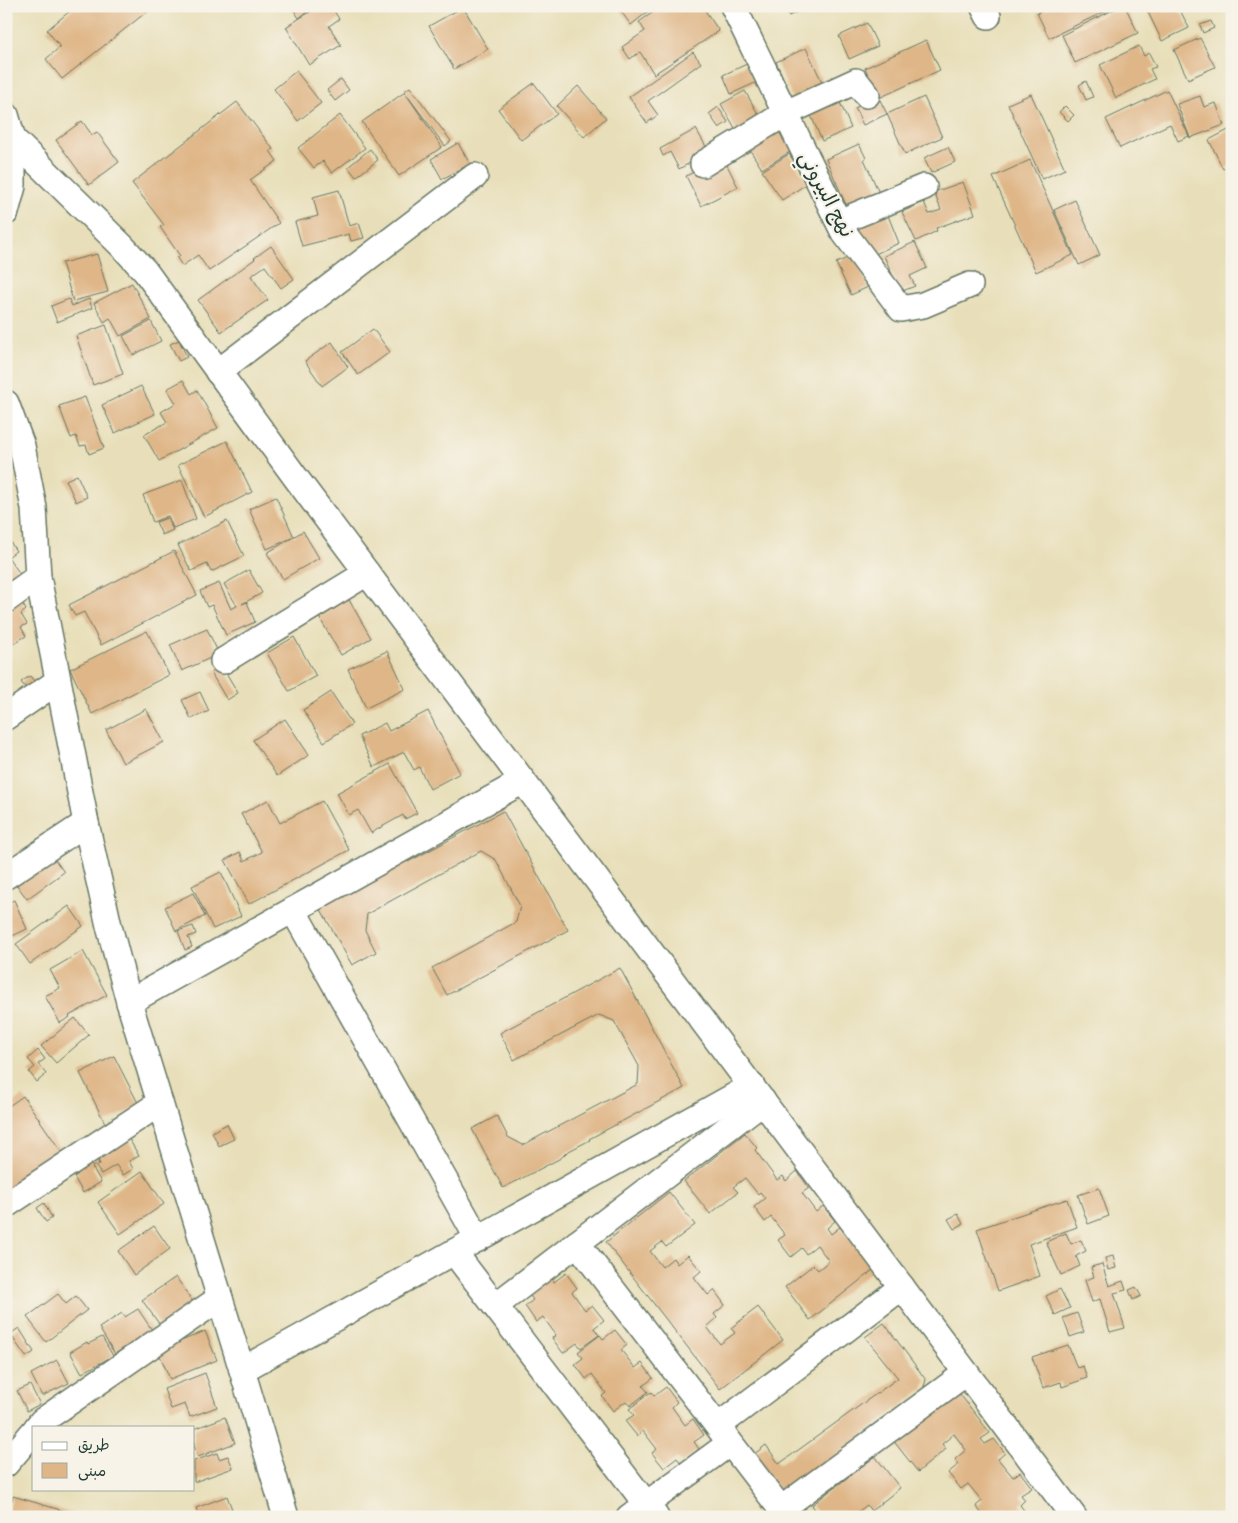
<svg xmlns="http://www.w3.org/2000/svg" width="1238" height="1523" font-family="Caveat,'Playpen Sans Arabic',sans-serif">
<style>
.building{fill:#dfb687}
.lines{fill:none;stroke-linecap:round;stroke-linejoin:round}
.minor-casing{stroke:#657663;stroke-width:28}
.minor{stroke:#fff;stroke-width:25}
.labels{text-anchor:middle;stroke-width:4.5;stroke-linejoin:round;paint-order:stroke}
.street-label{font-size:20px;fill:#1f3d34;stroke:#f7f3e8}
</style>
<rect width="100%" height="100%" fill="#f7f3e8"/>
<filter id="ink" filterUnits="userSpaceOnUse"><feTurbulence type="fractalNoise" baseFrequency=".02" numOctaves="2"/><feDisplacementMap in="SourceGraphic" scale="10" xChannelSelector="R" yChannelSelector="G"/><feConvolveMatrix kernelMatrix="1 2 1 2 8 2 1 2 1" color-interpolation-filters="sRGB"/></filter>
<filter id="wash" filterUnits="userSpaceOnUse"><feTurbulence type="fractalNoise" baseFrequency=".0096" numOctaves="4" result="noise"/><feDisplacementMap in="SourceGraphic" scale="20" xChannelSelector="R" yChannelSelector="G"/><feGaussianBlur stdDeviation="1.12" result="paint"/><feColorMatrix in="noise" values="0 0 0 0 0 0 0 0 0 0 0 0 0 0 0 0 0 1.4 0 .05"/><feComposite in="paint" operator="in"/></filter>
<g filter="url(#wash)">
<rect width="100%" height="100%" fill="#e8dfba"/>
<g id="blocks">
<g class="building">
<path d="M76 6H154L62 79 46 59 60 47 47 30Z"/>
<path d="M291 6H315L299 18Z"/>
<path d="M319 6H331L339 19 329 26 341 45 309 65 286 27Z"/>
<path d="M617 6H655L631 25Z"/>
<path d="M662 6H685L687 11 694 6H702L719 31 654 74 640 52 630 59 622 47 645 31 639 22Z"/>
<path d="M784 6H808L789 16Z"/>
<path d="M1052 6H1111L1112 8 1049 38 1037 13Z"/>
<path d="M1121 6H1125L1138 33 1075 63 1062 35Z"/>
<path d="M1145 6H1178L1189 28 1162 41Z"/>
<path d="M463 7 488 49 454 69 429 26Z"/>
<path d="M1211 21 1214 28 1203 33 1200 25Z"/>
<path d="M867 23 878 46 849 59 839 36Z"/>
<path d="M1200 38 1215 67 1188 79 1174 50Z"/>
<path d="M926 40 940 70 879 98 887 114 863 125 855 108 878 97 865 68Z"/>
<path d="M1139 46 1144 56 1149 53 1156 67 1150 69 1155 79 1116 98 1100 65Z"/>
<path d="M806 48 823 84 793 99 776 62Z"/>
<path d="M693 52 701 63 648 101 658 115 647 123 629 97Z"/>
<path d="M749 63 757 82 731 94 723 75Z"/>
<path d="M296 71 321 103 298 121 274 89Z"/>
<path d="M341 79 349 90 335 101 327 90Z"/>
<path d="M1086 81 1093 97 1086 100 1079 85Z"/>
<path d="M534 83 557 114 521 140 498 109Z"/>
<path d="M578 86 606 118 584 137 557 106Z"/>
<path d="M410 87 451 141 445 146 406 94 442 147 399 176 362 122 405 92 404 91Z"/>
<path d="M1167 90 1189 136 1178 141 1170 124 1120 148 1106 119Z"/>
<path d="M745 91 761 119 738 133 721 104Z"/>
<path d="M1031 94 1065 169 1042 179 1008 104Z"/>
<path d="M1200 96 1204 107 1216 103 1224 125 1190 138 1177 104Z"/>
<path d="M924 97 942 137 905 154 887 114Z"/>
<path d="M838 98 851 128 822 141 809 111Z"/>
<path d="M237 102 273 149 270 151 277 161 250 180 279 223 209 271 198 255 182 266 177 258 180 256 160 227 164 225 132 183Z"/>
<path d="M1065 106 1074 115 1068 121 1059 112Z"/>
<path d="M718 107 728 122 719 128 709 114Z"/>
<path d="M340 115 365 148 332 173 323 161 314 168 298 148Z"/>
<path d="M82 121 92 135 97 132 119 162 89 185 56 140Z"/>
<path d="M777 125 793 150 762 169 746 144Z"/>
<path d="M1232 128V165L1223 169 1209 140Z"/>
<path d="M696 129 709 152 679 169 670 152 663 156 660 149Z"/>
<path d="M458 143 470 164 442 179 431 159Z"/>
<path d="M859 144 866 158 864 159 880 195 848 209 826 159Z"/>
<path d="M948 147 955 162 931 173 924 158Z"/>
<path d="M370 149 378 160 356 177 348 167Z"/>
<path d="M789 154 808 183 782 200 762 171Z"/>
<path d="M723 157 738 187 701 206 686 176Z"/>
<path d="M1030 160 1073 255 1036 272 993 177Z"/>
<path d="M963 182 975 214 936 228 937 231 916 241 902 212 924 202 929 214 941 210 934 192Z"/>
<path d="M339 190 349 226 359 223 364 238 351 241 349 234 302 246 295 222 318 216 313 197Z"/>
<path d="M1075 200 1100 255 1079 265 1054 210Z"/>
<path d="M887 213 899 243 871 256 857 227Z"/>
<path d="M915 242 927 268 910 276 915 286 900 292 884 256Z"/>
<path d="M271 246 294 279 281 288 265 266 251 276 268 300 221 332 198 300 255 259 254 258Z"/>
<path d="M97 254 108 292 73 301 62 263Z"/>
<path d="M854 255 868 287 851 295 836 263Z"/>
<path d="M132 283 151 319 120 336 110 318 104 322 94 303Z"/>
<path d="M69 299 72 306 89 299 92 308 57 322 51 306Z"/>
<path d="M151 321 161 341 133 355 123 336Z"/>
<path d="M106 325 123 374 93 385 76 336Z"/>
<path d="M373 329 390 352 358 375 342 352Z"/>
<path d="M179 340 187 357 179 361 170 344Z"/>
<path d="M332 342 348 367 322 386 305 361Z"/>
<path d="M183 380 191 394 197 390 218 428 159 461 144 435 167 422 161 412 176 403 167 389Z"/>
<path d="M141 386 155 414 115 433 102 405Z"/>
<path d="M85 397 104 448 89 454 86 445 80 446 76 436 71 438 59 406Z"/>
<path d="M227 441 252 492 204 517 178 465Z"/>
<path d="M77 475 87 497 76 502 66 480Z"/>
<path d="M182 480 196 519 173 528 168 516 153 522 143 495Z"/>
<path d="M276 497 294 537 267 549 249 509Z"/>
<path d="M167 518 173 530 162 535 156 522Z"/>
<path d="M227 521 244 556 211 572 207 564 191 571 178 545Z"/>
<path d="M303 531 319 558 283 579 267 553Z"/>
<path d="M9 540 16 551 8 557 20 574 6 583V542Z"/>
<path d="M174 551 197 595 101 645 84 612 75 616 69 605Z"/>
<path d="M249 570 262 593 242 604 247 602 255 622 226 635 212 605 207 607 200 591 219 583 231 609 237 606 224 584Z"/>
<path d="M345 593 371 638 341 655 315 610Z"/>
<path d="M21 601 26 610 21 614 27 624 21 627 26 636 9 646 6 642V611Z"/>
<path d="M207 629 219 654 182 671 170 645Z"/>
<path d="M147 631 169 675 92 714 70 669Z"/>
<path d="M294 637 316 676 289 691 267 653Z"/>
<path d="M387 651 405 689 366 708 348 669Z"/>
<path d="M222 666 238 693 227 700 211 673Z"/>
<path d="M30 676 37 685 28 691 21 682Z"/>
<path d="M200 692 209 711 191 719 182 700Z"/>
<path d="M331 692 352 724 324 742 303 710Z"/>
<path d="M146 709 164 742 123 763 106 730Z"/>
<path d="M428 711 460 773 430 789 419 767 414 770 404 752 374 767 359 736 385 723 389 731Z"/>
<path d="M285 719 309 755 277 776 253 740Z"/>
<path d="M390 764 417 813 405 819 403 815 371 833 358 810 349 815 337 793Z"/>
<path d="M268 800 280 823 322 801 349 850 249 904 225 860 240 852 244 861 262 852 241 814Z"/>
<path d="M503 811 568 930 447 995 432 968 516 922 520 906 496 860 481 851 367 914 365 930 376 952 352 965 319 906 407 861 408 862Z"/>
<path d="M50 853 64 872 27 899 11 877Z"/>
<path d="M221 872 241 916 213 929 192 886Z"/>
<path d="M193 893 205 916 176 931 165 907Z"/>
<path d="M14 900 27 929 6 939V904Z"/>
<path d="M69 906 83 926 30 964 16 944Z"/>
<path d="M193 926 196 934 188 937 192 947 185 950 178 931Z"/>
<path d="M83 951 107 995 69 1016 70 1017 60 1023 45 996 60 988 50 970Z"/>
<path d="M620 968 684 1088 589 1139 590 1140 567 1152 561 1158 503 1188 472 1129 497 1116 508 1137 523 1145 638 1084 639 1066 614 1021 599 1015 514 1060 500 1033Z"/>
<path d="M75 1018 89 1035 56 1063 41 1046Z"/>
<path d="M38 1050 45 1059 38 1064 46 1074 37 1082 29 1072 35 1067 28 1059Z"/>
<path d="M114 1056 139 1105 105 1123 80 1073Z"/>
<path d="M23 1096 63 1154 6 1193V1108Z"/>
<path d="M227 1124 234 1139 219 1146 212 1132Z"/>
<path d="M745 1133 757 1148 755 1150 777 1180 783 1176 786 1181 797 1171 809 1188 802 1193 816 1212 823 1206 835 1221 827 1228 831 1234 840 1227 873 1270 810 1320 785 1287 813 1265 818 1270 829 1261 817 1245 806 1254 802 1248 791 1257 778 1240 785 1235 771 1217 765 1222 754 1207 765 1198 760 1192 758 1194 745 1178 733 1187 738 1192 710 1214 684 1181Z"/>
<path d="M126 1134 139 1156 129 1161 133 1169 123 1175 116 1165 101 1174 96 1167 100 1164 94 1152Z"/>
<path d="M92 1152 99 1163 92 1167 101 1182 83 1193 74 1177 78 1174 72 1164Z"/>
<path d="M142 1171 164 1204 120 1234 98 1202Z"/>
<path d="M1099 1188 1109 1216 1088 1224 1078 1195Z"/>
<path d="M669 1192 695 1225 666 1247 662 1242 650 1251 662 1267 673 1258 677 1264 688 1255 701 1271 694 1277 708 1295 714 1290 725 1305 714 1314 717 1318 707 1327 720 1344 735 1333 731 1328 758 1307 783 1340 720 1389 606 1242Z"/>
<path d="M1067 1199 1077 1227 1029 1244 1040 1276 998 1291 977 1229Z"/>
<path d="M44 1203 52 1218 46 1222 37 1208Z"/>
<path d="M958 1214 963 1224 954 1229 948 1219Z"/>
<path d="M154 1226 170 1249 134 1275 118 1251Z"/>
<path d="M1066 1233 1071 1244 1081 1240 1086 1251 1076 1256 1080 1266 1061 1275 1046 1242Z"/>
<path d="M1113 1256 1116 1268 1108 1270 1105 1258Z"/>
<path d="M1102 1264 1109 1286 1123 1281 1126 1290 1114 1293 1125 1328 1110 1332 1100 1299 1092 1302 1085 1280 1094 1277 1091 1267Z"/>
<path d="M566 1273 577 1288 572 1292 585 1310 592 1305 604 1320 594 1328 599 1335 581 1348 577 1343 563 1353 552 1338 556 1335 543 1317 536 1322 525 1306 533 1300 529 1294 551 1277 554 1282Z"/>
<path d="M176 1277 193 1302 160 1325 142 1300Z"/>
<path d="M1136 1287 1141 1296 1133 1300 1129 1290Z"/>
<path d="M1060 1289 1070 1308 1055 1315 1046 1296Z"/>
<path d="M58 1294 66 1304 76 1296 87 1310 46 1342 27 1317Z"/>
<path d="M138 1309 152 1330 115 1354 99 1328 122 1313 125 1317Z"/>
<path d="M1077 1313 1084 1332 1070 1337 1063 1318Z"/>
<path d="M884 1323 926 1380 923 1389 784 1495 753 1455 766 1445 779 1464 898 1378 865 1337Z"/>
<path d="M19 1328 34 1352 26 1357 10 1334Z"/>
<path d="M615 1330 627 1345 621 1350 635 1368 642 1363 653 1378 643 1386 648 1392 630 1406 626 1401 613 1411 602 1396 606 1393 592 1374 586 1379 575 1364 583 1358 578 1352 600 1335 603 1339Z"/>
<path d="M205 1331 217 1360 170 1379 158 1351Z"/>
<path d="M102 1337 113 1356 82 1373 70 1352 87 1342 88 1344Z"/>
<path d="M1068 1345 1077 1368 1083 1366 1087 1378 1062 1387 1061 1382 1043 1388 1032 1357Z"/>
<path d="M57 1360 69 1383 42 1396 31 1374Z"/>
<path d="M205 1373 217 1407 190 1417 185 1404 171 1409 164 1389Z"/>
<path d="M30 1385 40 1404 27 1411 17 1391Z"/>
<path d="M666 1387 677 1402 672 1407 685 1425 693 1419 704 1435 694 1442 699 1449 681 1463 677 1458 664 1468 652 1453 657 1449 643 1431 637 1436 625 1421 634 1415 629 1409 651 1392 654 1396Z"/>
<path d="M956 1389 990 1433 981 1439 985 1444 994 1439 1005 1453 998 1459 1013 1477 1020 1472 1032 1488 1021 1495 1025 1500 1020 1505 1029 1517H1003L999 1512 993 1517H984L976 1506 982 1501 968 1484 961 1489 948 1473 959 1464 955 1459 966 1450 954 1434 942 1444 946 1449 918 1472 892 1439Z"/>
<path d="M225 1417 235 1443 198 1457 194 1446V1429Z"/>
<path d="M217 1453 219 1459 228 1456 233 1468 194 1482V1461Z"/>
<path d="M875 1456 900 1488 871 1511 867 1505 855 1514 857 1517H820L812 1505Z"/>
<path d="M13 1496 81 1516 80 1517H16L8 1514Z"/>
<path d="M227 1496 235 1517H199L196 1508Z"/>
</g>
</g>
</g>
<g filter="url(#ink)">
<use href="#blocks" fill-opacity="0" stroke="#657663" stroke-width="1"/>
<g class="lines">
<g class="minor-casing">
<g id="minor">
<path d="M733 6 843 231 901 309 923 305 970 285"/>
<path d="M983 6 988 16"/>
<path d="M6 115 13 139 122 246 145 271 296 478 1074 1517"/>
<path d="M703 164 786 113 856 81 867 95"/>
<path d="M6 212 13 186V139"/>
<path d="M839 222 924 187"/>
<path d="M218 372 475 176"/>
<path d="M6 403 22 446 34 508 38 577 86 823 109 926 129 1002 242 1370 286 1517"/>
<path d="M6 600 38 577"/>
<path d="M223 661 367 573"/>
<path d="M6 717 58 681"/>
<path d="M6 876 86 823"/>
<path d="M293 910 478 1239"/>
<path d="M129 1002 523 781"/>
<path d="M6 1205 160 1103"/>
<path d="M577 1243 787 1517"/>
<path d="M454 1252 656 1517"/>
<path d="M495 1306 763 1101"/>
<path d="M242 1370 752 1086"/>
<path d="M718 1426 902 1287"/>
<path d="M37 1427 42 1421 220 1298"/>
<path d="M6 1464 34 1431"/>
<path d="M781 1509 966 1373"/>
<path d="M629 1517 730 1443"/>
</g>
</g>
<use href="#minor" class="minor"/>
</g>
</g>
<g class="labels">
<g class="street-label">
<text transform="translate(827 194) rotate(62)" y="7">نهج البيروني</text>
</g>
</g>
<rect width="1238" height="1523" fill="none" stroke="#f7f3e8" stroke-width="25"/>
<rect x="32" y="1426" width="162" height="65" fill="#f7f3e8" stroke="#a1aaa0"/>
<rect x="42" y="1442" width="25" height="8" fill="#ffffff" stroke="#a1aaa0"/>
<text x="78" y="1450" font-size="15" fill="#1f3d34">طريق</text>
<rect x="42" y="1463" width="25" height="15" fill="#dfb687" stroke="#a1aaa0"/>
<text x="78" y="1476" font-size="15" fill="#1f3d34">مبنى</text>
</svg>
